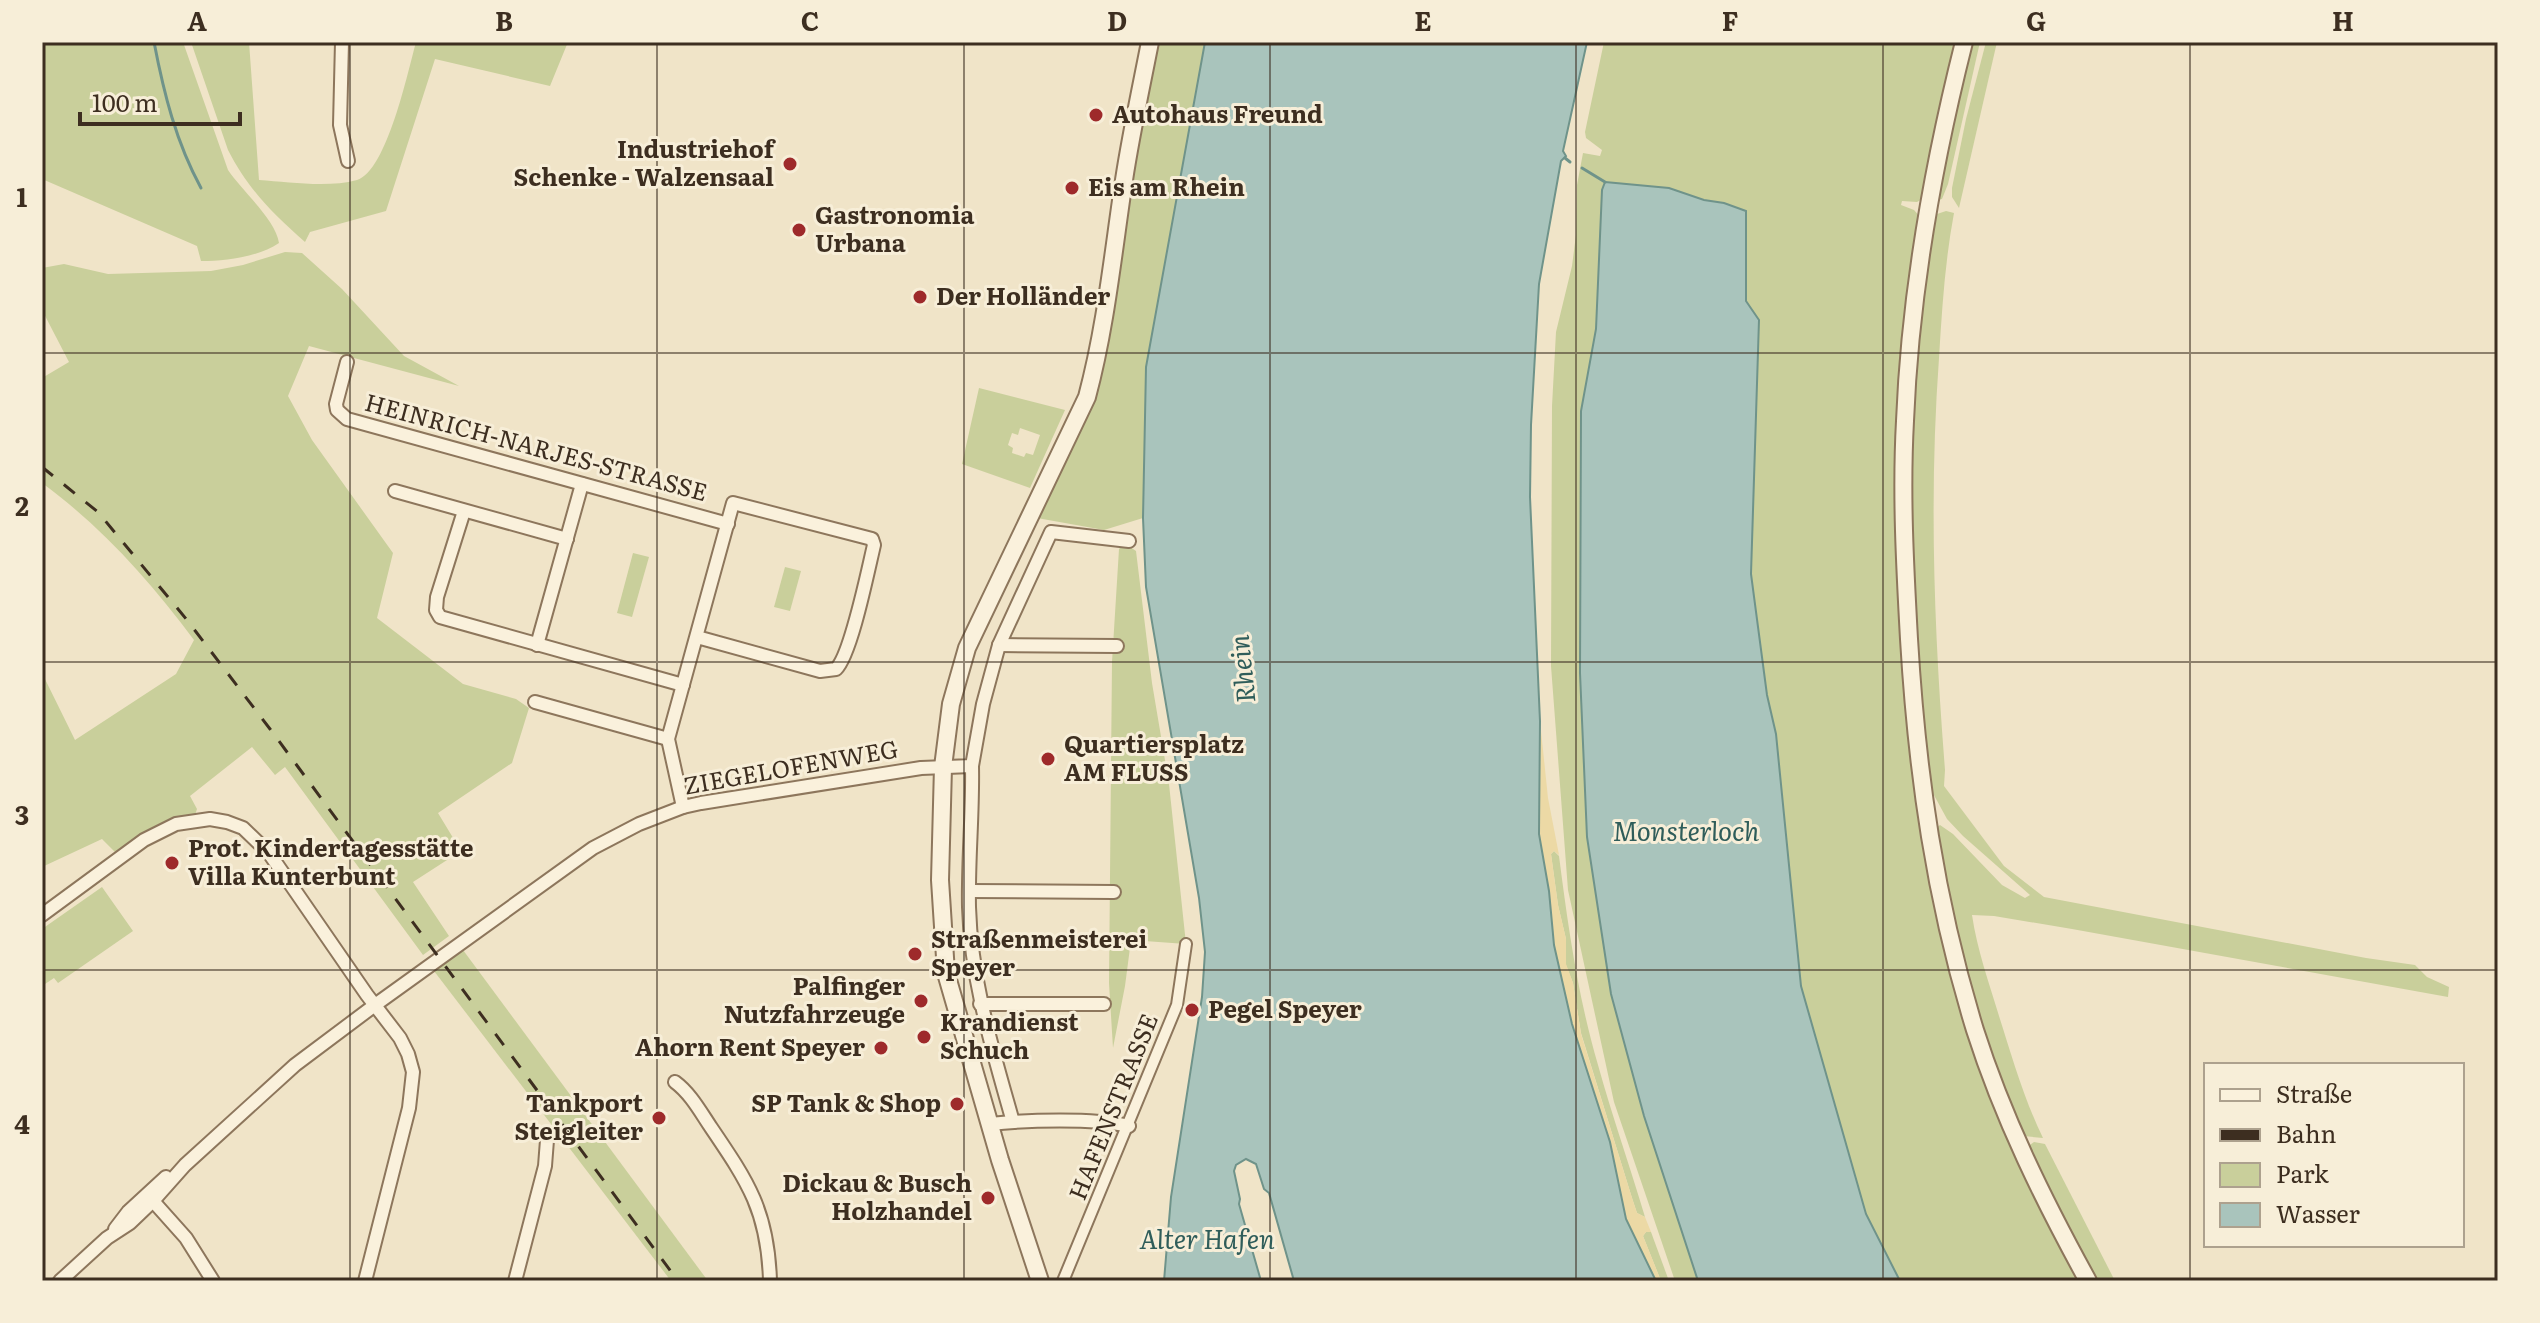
<svg xmlns="http://www.w3.org/2000/svg" width="2540" height="1323" font-family="Literata,serif">
<style>
.green{fill:#c9cf9b;fill-rule:evenodd}
.sand{fill:#ecd9a5}
.water{fill:#a9c4bc;stroke:#6f938a;stroke-width:2}
.lines{fill:none;stroke-linecap:round;stroke-linejoin:round}
.stream{stroke:#6f938a;stroke-width:3}
.pedestrian-casing{stroke:#8d765c;stroke-width:14}
.minor-casing{stroke:#8d765c;stroke-width:16}
.tertiary-casing{stroke:#8d765c;stroke-width:20}
.pedestrian{stroke:#faf1dc;stroke-width:10}
.minor{stroke:#faf1dc;stroke-width:12}
.tertiary{stroke:#faf1dc;stroke-width:16}
.rail{stroke:#3d2e20;stroke-width:3;stroke-dasharray:14 14;stroke-linecap:butt}
.grid{fill:none;stroke:#3d2e20;stroke-width:2;stroke-opacity:0.55}
.poi-dot{fill:#9e2a2b;stroke:#f7eed8;stroke-width:3}
.labels{text-anchor:middle;stroke-width:6;stroke-linejoin:round;paint-order:stroke}
.poi-label{font-size:24px;font-weight:bold;fill:#3d2e20;stroke:#f7eed8;text-anchor:start}
.street-label{font-size:24px;fill:#3d2e20;stroke:#f7eed8}
.water-label{font-size:26px;font-style:italic;fill:#2f5d5a;stroke:#f7eed8}
.neatline{fill:none;stroke:#3d2e20;stroke-width:3}
.grid-label{font-size:26px;text-anchor:middle;font-weight:bold;fill:#3d2e20}
</style>
<rect width="100%" height="100%" fill="#f0e4c8"/>
<g class="green">
<path d="M42 42H183L228 170C243 192 276 220 279 243 258 257 226 261 201 261L197 246 42 179Z"/>
<path d="M191 42H249L259 180C289 182 328 188 357 180 387 171 408 71 416 42H568L550 86 435 59 386 211 310 232 305 242C272 213 248 189 228 150Z"/>
<path d="M1157 42H1205L1146 367 1143 518 1104 530 1037 518 1082 424Z"/>
<path d="M1604 42H1959L1924 198 1917 202 1902 201 1901 205 1914 210 1921 218 1897 476 1944 943 2082 1281H1900L1866 1214 1801 986 1776 734 1767 695 1751 574 1759 320 1746 301V211L1724 203 1704 200 1669 188 1602 190 1596 329 1581 411V506L1644 1116 1698 1281H1675L1614 1102 1568 890 1551 666 1552 406 1556 332 1572 266 1576 235 1577 185 1583 153 1600 156 1602 150 1586 138 1585 132Z"/>
<path d="M1970 42H1980L1948 184 1942 199 1937 200Z"/>
<path d="M1986 42H1997L1959 208 1952 197V188L1966 119Z"/>
<path d="M1946 211 1954 213C1945 261 1942 309 1939 358 1929 497 1934 630 1945 770L1944 786 2004 866 2044 897 2366 958 2415 965 2427 977 2449 987 2448 997 2072 929 1994 916 1972 915C1977 949 1989 983 1999 1016 2012 1057 2024 1099 2043 1138L2023 1136 2019 1130 1981 1027 1955 932 1936 828 1940 825 1953 834 2002 885 2025 898 2030 895 1963 836 1947 819 1929 786 1915 635 1909 467 1919 313 1934 215Z"/>
<path d="M285 252 302 253 342 289 404 356 459 386 309 346 288 396 312 440 393 553 377 618 463 684 516 699 529 708 512 763 438 813 461 851 413 882 449 936 423 955 285 767 275 775 252 747 190 796 197 809 195 815 157 826 115 852 102 839 42 867V673L75 740 176 674 194 640C150 581 102 527 42 483V378L69 362 42 310V268L64 264 108 274 211 271 243 265Z"/>
<path d="M979 388 1065 410 1030 488 962 464ZM1020 428 1040 435 1033 455 1026 453 1024 457 1012 453 1013 448 1008 445 1012 433 1018 435Z"/>
<path d="M1124 543 1136 551 1152 683 1169 784 1186 944 1131 940 1125 986 1113 1048 1109 983 1112 662 1119 549Z"/>
<path d="M633 553 649 557 632 617 617 613Z"/>
<path d="M785 567 801 571 790 611 774 607Z"/>
<path d="M1554 851 1559 856C1568 926 1578 997 1598 1065 1612 1116 1630 1166 1645 1217L1637 1213 1632 1198 1581 1033 1573 983 1566 965V939L1558 905 1551 854Z"/>
<path d="M102 887 133 931 58 983 54 978 45 984 42 979V929Z"/>
<path d="M463 950 708 1281H671L434 971Z"/>
<path d="M2034 1142 2045 1144 2115 1281H2096L2027 1147Z"/>
<path d="M1646 1232H1651L1669 1281H1661L1643 1236Z"/>
</g>
<path class="sand" d="M1540 721 1548 798 1559 855 1554 851 1551 854 1558 905 1566 939V964L1573 983 1581 1034 1632 1198 1637 1213 1645 1217 1651 1232H1646L1643 1236 1661 1281H1656L1626 1219 1610 1142 1572 1024 1554 945 1549 891 1539 834Z"/>
<g class="water">
<path d="M1205 42H1587L1563 151 1566 156 1561 161 1539 284 1531 425 1530 497 1540 721 1539 834 1549 891 1554 945 1572 1024 1610 1142 1626 1219 1656 1281H1294L1269 1193 1264 1189 1256 1164 1246 1159 1236 1165 1234 1171 1240 1199 1239 1204 1261 1281H1164L1171 1197 1202 997 1205 952 1199 898 1146 587 1143 518 1146 367Z"/>
<path d="M1605 182 1669 188 1704 200 1724 203 1746 211V301L1759 320 1751 574 1767 695 1776 734 1801 986 1866 1214 1900 1281H1698L1644 1116 1611 994 1587 837 1580 673 1581 411 1596 329 1602 190Z"/>
</g>
<g class="lines">
<g class="stream">
<path d="M154 42C164 94 176 142 201 188"/>
<path d="M1565 158 1570 162"/>
<path d="M1582 168 1605 182"/>
</g>
<g class="pedestrian-casing">
<path id="pedestrian" d="M1063 1281 1177 1005 1186 944"/>
</g>
<g class="minor-casing">
<g id="minor">
<path d="M342 42 340 125 348 161"/>
<path d="M347 362 336 404 337 410 347 419 728 524"/>
<path d="M395 491 567 539"/>
<path d="M464 511 437 597 436 610 440 617 683 685"/>
<path d="M537 645 582 484"/>
<path d="M999 645 1117 646"/>
<path d="M535 702 668 739"/>
<path d="M972 766C973 813 968 860 969 907 971 981 993 1051 1013 1122"/>
<path d="M683 807 668 739 733 503 872 539 874 545C868 570 851 655 836 669L820 671 697 637"/>
<path d="M969 891 1114 892"/>
<path d="M42 915 144 840 176 824 210 819 227 822 243 828 269 853 367 995 400 1038 408 1054 413 1072 409 1108 365 1281"/>
<path d="M980 1004H1104"/>
<path d="M675 1082C690 1093 700 1111 710 1126 748 1182 768 1211 770 1281"/>
<path d="M990 1124C1027 1120 1093 1118 1129 1126"/>
<path d="M153 1201 186 1238 213 1281"/>
<path d="M115 1229 128 1212 166 1177"/>
<path d="M60 1281 107 1238 130 1223 153 1201 185 1165 295 1065 375 1005 593 848 639 824 683 807 701 803 921 768 972 766 983 704 999 645 1051 532 1129 541"/>
<path d="M515 1281 545 1166 547 1140"/>
</g>
</g>
<g class="tertiary-casing">
<g id="tertiary">
<path d="M1964 42C1933 165 1910 294 1905 421 1901 494 1905 567 1909 639 1917 774 1935 900 1975 1030 2003 1118 2044 1201 2088 1281"/>
<path d="M1040 1281 1000 1160 946 973 940 880 943 767 951 704 967 648 1087 397C1106 326 1113 253 1124 180 1131 134 1141 88 1150 42"/>
</g>
</g>
<use href="#pedestrian" class="pedestrian"/>
<use href="#minor" class="minor"/>
<use href="#tertiary" class="tertiary"/>
<path class="rail" d="M42 467 98 512 187 620 270 729 678 1281"/>
</g>
<path class="grid" d="M350 42V1281M657 42V1281M964 42V1281M1270 42V1281M1576 42V1281M1883 42V1281M2190 42V1281M42 353H2498M42 662H2498M42 970H2498"/>
<g class="poi-dot">
<circle cx="1096" cy="115" r="8"/>
<circle cx="790" cy="164" r="8"/>
<circle cx="1072" cy="188" r="8"/>
<circle cx="799" cy="230" r="8"/>
<circle cx="920" cy="297" r="8"/>
<circle cx="1048" cy="759" r="8"/>
<circle cx="172" cy="863" r="8"/>
<circle cx="915" cy="954" r="8"/>
<circle cx="921" cy="1001" r="8"/>
<circle cx="1192" cy="1010" r="8"/>
<circle cx="924" cy="1037" r="8"/>
<circle cx="881" cy="1048" r="8"/>
<circle cx="957" cy="1104" r="8"/>
<circle cx="659" cy="1118" r="8"/>
<circle cx="988" cy="1198" r="8"/>
</g>
<g class="labels">
<g class="poi-label">
<text x="1112" y="123">Autohaus Freund</text>
<text x="774" y="158" text-anchor="end">Industriehof<tspan x="774" dy="28">Schenke - Walzensaal</tspan></text>
<text x="1088" y="196">Eis am Rhein</text>
<text x="815" y="224">Gastronomia<tspan x="815" dy="28">Urbana</tspan></text>
<text x="936" y="305">Der Holländer</text>
<text x="1064" y="753">Quartiersplatz<tspan x="1064" dy="28">AM FLUSS</tspan></text>
<text x="188" y="857">Prot. Kindertagesstätte<tspan x="188" dy="28">Villa Kunterbunt</tspan></text>
<text x="931" y="948">Straßenmeisterei<tspan x="931" dy="28">Speyer</tspan></text>
<text x="905" y="995" text-anchor="end">Palfinger<tspan x="905" dy="28">Nutzfahrzeuge</tspan></text>
<text x="1208" y="1018">Pegel Speyer</text>
<text x="940" y="1031">Krandienst<tspan x="940" dy="28">Schuch</tspan></text>
<text x="865" y="1056" text-anchor="end">Ahorn Rent Speyer</text>
<text x="643" y="1112" text-anchor="end">Tankport<tspan x="643" dy="28">Steigleiter</tspan></text>
<text x="941" y="1112" text-anchor="end">SP Tank &amp; Shop</text>
<text x="972" y="1192" text-anchor="end">Dickau &amp; Busch<tspan x="972" dy="28">Holzhandel</tspan></text>
</g>
<g class="street-label">
<text transform="translate(536 448) rotate(15)" y="8">HEINRICH-NARJES-STRASSE</text>
<text transform="translate(791 768) rotate(-10)" y="8">ZIEGELOFENWEG</text>
<text transform="translate(1114 1107) rotate(-68)" y="8">HAFENSTRASSE</text>
</g>
<g class="water-label">
<text transform="translate(1243 669) rotate(-96)" y="9">Rhein</text>
<text x="1686" y="841">Monsterloch</text>
<text x="1207" y="1249">Alter Hafen</text>
</g>
</g>
<rect width="2540" height="1323" fill="none" stroke="#f7eed8" stroke-width="88"/>
<rect x="2204" y="1063" width="260" height="184" fill="#f7eed8" stroke="#ada18e" stroke-width="2"/>
<rect x="2220" y="1089" width="40" height="12" fill="#faf1dc" stroke="#ada18e" stroke-width="2"/>
<text x="2276" y="1103" font-size="24" fill="#3d2e20">Straße</text>
<rect x="2220" y="1129" width="40" height="12" fill="#3d2e20" stroke="#ada18e" stroke-width="2"/>
<text x="2276" y="1143" font-size="24" fill="#3d2e20">Bahn</text>
<rect x="2220" y="1163" width="40" height="24" fill="#c9cf9b" stroke="#ada18e" stroke-width="2"/>
<text x="2276" y="1183" font-size="24" fill="#3d2e20">Park</text>
<rect x="2220" y="1203" width="40" height="24" fill="#a9c4bc" stroke="#ada18e" stroke-width="2"/>
<text x="2276" y="1223" font-size="24" fill="#3d2e20">Wasser</text>
<path d="M80 112v12h160v-12" fill="none" stroke="#3d2e20" stroke-width="4"/>
<text x="92" y="112" font-size="24" fill="#3d2e20" stroke="#f7eed8" stroke-width="6" paint-order="stroke">100 m</text>
<rect x="44" y="44" width="2452" height="1235" class="neatline"/>
<g class="grid-label">
<text x="197" y="31">A</text>
<text x="504" y="31">B</text>
<text x="810" y="31">C</text>
<text x="1117" y="31">D</text>
<text x="1423" y="31">E</text>
<text x="1730" y="31">F</text>
<text x="2036" y="31">G</text>
<text x="2343" y="31">H</text>
<text x="22" y="207">1</text>
<text x="22" y="516">2</text>
<text x="22" y="825">3</text>
<text x="22" y="1134">4</text>
</g>
</svg>
